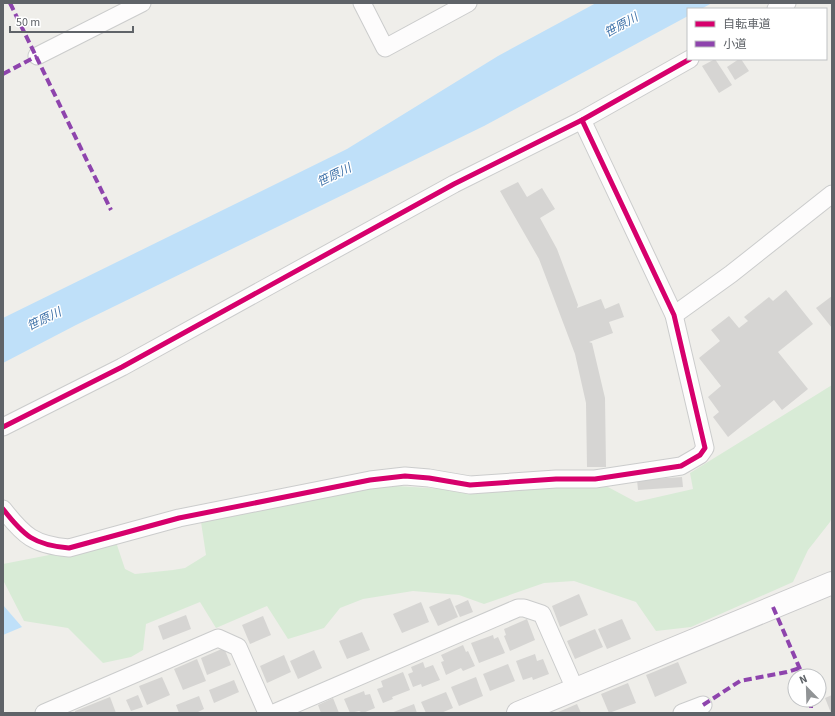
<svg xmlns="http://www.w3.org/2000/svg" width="835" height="716" font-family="'Source Sans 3','Noto Sans JP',sans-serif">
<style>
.green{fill:#d8ebd6}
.water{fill:#bfe0f9}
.building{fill:#d6d5d3}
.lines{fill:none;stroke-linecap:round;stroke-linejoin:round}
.street-casing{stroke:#cbcccc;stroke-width:19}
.secondary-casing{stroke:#cacacb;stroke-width:24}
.street{stroke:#fdfcfc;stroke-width:17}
.secondary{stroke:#fdfcfc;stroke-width:22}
.quiet{stroke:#8e44ad;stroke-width:4;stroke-dasharray:8 4;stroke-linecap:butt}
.cycleway-casing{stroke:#fff;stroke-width:8}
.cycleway{stroke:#d6006c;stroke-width:5}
.labels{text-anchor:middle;stroke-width:3;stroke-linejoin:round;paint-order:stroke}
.water-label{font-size:12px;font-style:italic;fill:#4174aa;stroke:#fff}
</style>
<rect width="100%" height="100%" fill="#efeeea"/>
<path class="green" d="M832 385V517L830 522 808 550 793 582 691 627 656 631 636 602 574 581 544 583 484 604 459 595 413 591 363 599 340 608 324 628 288 639 267 606 216 628 200 602 146 624 143 650 131 657 103 663 68 628 24 621 3 580V564L116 542 125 569 135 574 173 570 185 568 206 555 201 522 381 485 460 490 608 487 636 502 693 489 690 473Z"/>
<g class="water">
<path d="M596 3H712L701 9H688V16L484 126 76 325 3 363V318L347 149 498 56Z"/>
<path d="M3 605 22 627 3 635Z"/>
</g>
<g class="building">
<path d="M715 59 732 85 719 93 702 66Z"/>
<path d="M739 59H741L749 71 735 80 727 67Z"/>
<path d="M518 182 527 197 542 188 555 209 540 218 557 249 578 305 577 308 601 299 605 309 619 303 624 317 609 322 613 333 589 342 592 343 605 398 606 467H587L586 403 575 354 539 259 500 191Z"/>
<path d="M786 290 813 324 778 352 808 389 782 410 774 400 728 437 713 417 719 412 708 397 721 386 699 358 720 341 711 330 729 316 739 328 748 321 744 317 769 297 773 301Z"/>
<path d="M832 296V328L816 308Z"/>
<path d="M682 477 683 487 638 490 637 480Z"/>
<path d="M579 594 588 615 560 627 552 606Z"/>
<path d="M450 598 458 617 438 626 429 607Z"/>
<path d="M468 600 473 612 460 617 455 606Z"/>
<path d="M421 602 429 622 402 633 393 614Z"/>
<path d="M186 615 191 629 163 640 158 626Z"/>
<path d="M263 616 271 635 250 644 242 625Z"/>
<path d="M527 619 535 640 510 651 504 636 506 635 504 629Z"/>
<path d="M622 619 631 639 607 649 598 629Z"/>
<path d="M595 629 603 647 575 659 567 641Z"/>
<path d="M362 632 370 650 347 659 339 641Z"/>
<path d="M493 635 494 639 498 637 505 653 479 663 471 643Z"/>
<path d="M463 645 466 652 468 651 475 666 463 671 461 668 446 675 441 662 444 661 441 655Z"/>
<path d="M224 648 231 665 207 675 201 658Z"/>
<path d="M314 650 322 668 298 679 290 661Z"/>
<path d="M535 654 537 661 543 659 549 674 533 680 532 677 523 680 516 661Z"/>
<path d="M284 655 291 672 267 683 260 666Z"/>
<path d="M197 659 206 681 183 690 174 669Z"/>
<path d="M423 662 425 668 433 665 440 680 422 687 421 684 413 687 408 674 413 672 411 667Z"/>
<path d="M678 662 687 683 655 697 646 675Z"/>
<path d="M508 664 515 681 490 691 483 674Z"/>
<path d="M403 672 410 690 392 697 393 699 383 703 377 689 383 687 381 681Z"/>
<path d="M162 677 170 695 147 705 139 686Z"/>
<path d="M476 677 483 696 459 706 451 687Z"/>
<path d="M234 680 239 692 214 703 209 690Z"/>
<path d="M628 683 636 703 609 713 601 694Z"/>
<path d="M364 691 365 695 370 694 375 708 363 713 359 711 350 713 344 699Z"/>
<path d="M446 692 453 708 441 713H426L421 702Z"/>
<path d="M138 695 143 707 131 711 126 700Z"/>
<path d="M832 695V713H831L825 698Z"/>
<path d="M199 696 204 709 196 713H179L176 705Z"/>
<path d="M110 697 116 713H75V711Z"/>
<path d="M333 698 339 713H321L318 705Z"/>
<path d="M414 704 417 713H391Z"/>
<path d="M577 704 581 713H556Z"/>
</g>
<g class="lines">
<g class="street-casing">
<g id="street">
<path d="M362 3 385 48 468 3"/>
<path d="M776 9 787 3"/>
<path d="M37 56 142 3"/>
<path d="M674 315 731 274 832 194"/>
<path d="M3 427 122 367 454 184 582 120 690 59"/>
<path d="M3 509C24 536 34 545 69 548L179 518 370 480 405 476 429 478 470 485 556 479H595L681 466 700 455 705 448 674 315 582 120"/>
<path d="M44 713 218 638 238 647 267 713"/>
<path d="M274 713 518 608H524L542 614 575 689"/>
<path d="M682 713 703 705"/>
</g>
</g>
<g class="secondary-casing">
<path id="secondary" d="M518 713 832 583"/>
</g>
<use href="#street" class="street"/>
<use href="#secondary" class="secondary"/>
<g class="quiet">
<path d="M10 3 111 210"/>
<path d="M3 74 37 56"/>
<path d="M773 607 803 676"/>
<path d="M811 700V713"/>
<path d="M703 705 740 681 787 672 800 668"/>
</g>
<g class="cycleway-casing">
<g id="cycleway">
<path d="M3 427 122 367 454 184 582 120 690 59"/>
<path d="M3 509C24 536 34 545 69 548L179 518 370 480 405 476 429 478 470 485 556 479H595L681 466 700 455 705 448 674 315 582 120"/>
</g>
</g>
<use href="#cycleway" class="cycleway"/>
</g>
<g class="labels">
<g class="water-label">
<text transform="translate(621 25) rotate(-29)" y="4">笹原川</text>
<text transform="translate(334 175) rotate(-26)" y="4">笹原川</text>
<text transform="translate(44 319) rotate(-26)" y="4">笹原川</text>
</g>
</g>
<rect width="835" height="716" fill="none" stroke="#5f6368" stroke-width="8"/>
<rect x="687" y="8" width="140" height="52" fill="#ffffff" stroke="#bfc1c3"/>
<rect x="695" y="21" width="20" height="6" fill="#d6006c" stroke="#bfc1c3"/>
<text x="723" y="28" font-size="12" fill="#5f6368">自転車道</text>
<rect x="695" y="41" width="20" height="6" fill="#8e44ad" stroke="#bfc1c3"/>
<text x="723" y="48" font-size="12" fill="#5f6368">小道</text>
<g transform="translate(807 688) rotate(337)"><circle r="19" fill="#ffffff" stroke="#bfc1c3"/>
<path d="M0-3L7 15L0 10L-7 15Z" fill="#919496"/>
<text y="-6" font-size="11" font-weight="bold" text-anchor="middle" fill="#5f6368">N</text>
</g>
<path d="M10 26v6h123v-6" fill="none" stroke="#5f6368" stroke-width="2"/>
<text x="16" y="26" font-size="12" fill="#5f6368" stroke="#ffffff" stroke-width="3" paint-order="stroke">50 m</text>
</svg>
